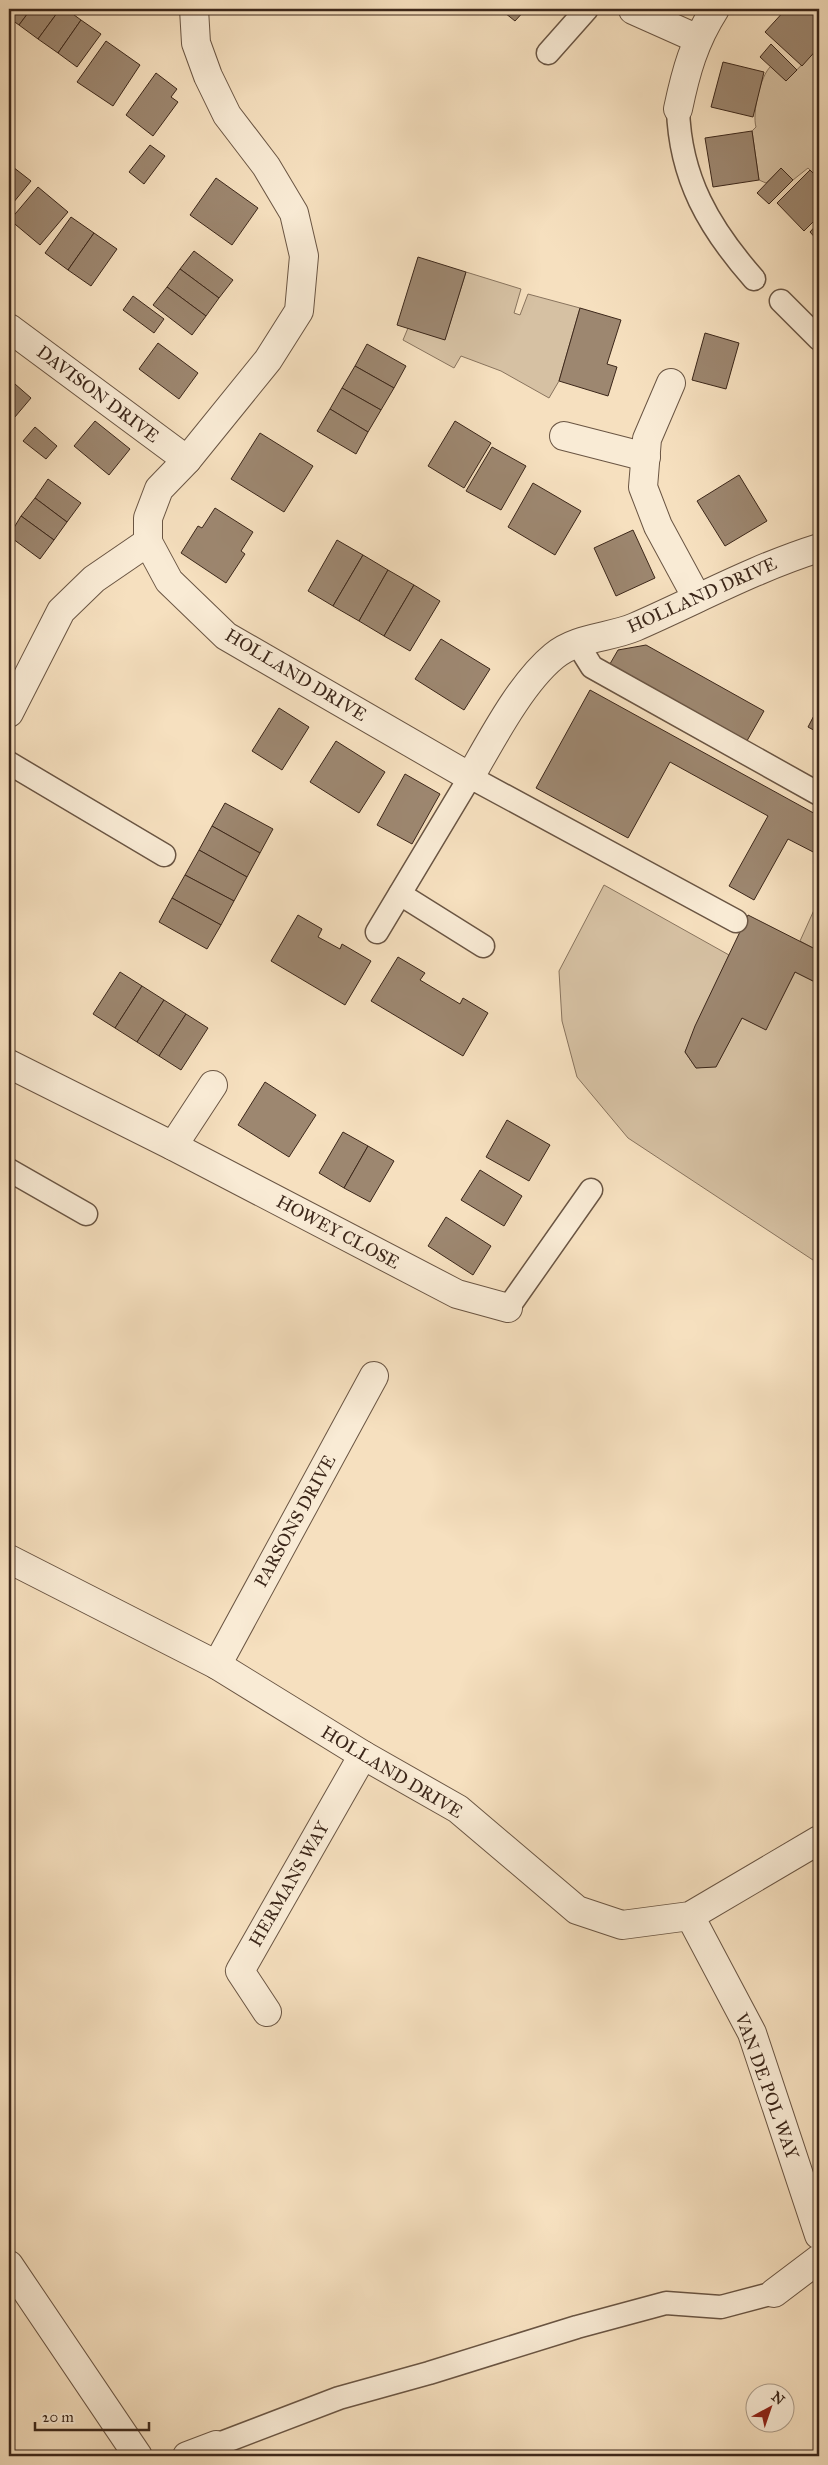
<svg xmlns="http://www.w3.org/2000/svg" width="828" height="2465" font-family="'IM FELL Great Primer',serif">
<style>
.green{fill:#d6c1a3;stroke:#89745e}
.building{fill:#9d8770;stroke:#3c271a}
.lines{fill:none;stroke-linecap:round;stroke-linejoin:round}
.lane-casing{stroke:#6a5543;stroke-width:25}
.street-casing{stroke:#6a5543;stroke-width:30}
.lane{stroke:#f9ebd5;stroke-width:22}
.street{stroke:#f9ebd5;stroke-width:28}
.labels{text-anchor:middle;stroke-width:4.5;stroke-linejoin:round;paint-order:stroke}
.street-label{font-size:18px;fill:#3c271a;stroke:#f9ebd5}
</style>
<rect width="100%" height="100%" fill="#f6e0bf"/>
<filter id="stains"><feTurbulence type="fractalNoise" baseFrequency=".004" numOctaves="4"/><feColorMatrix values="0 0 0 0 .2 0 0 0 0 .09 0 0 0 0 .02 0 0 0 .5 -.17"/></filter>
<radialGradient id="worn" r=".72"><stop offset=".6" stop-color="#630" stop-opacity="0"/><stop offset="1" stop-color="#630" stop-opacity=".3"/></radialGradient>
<g class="green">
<path d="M819 47V179L808 168 793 180 781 169 766 183 759 180 752 131 756 127C752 113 760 76 771 66L786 81Z"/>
<path d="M466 272 521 289 514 313 520 315 528 294 580 308 559 381 549 398 501 371 461 356 454 368 403 340 408 328 445 339Z"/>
<path d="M604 885 729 955 685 1052 696 1068 716 1066 742 1018 766 1029 795 972 819 984V1264L628 1138 577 1077 562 1021 559 971Z"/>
<path d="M819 899V951L800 941Z"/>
</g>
<g class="building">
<path d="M9 9H31L19 25 9 18Z"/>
<path d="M31 9H60L38 39 19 25Z"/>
<path d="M60 9H66L81 20 58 53 38 39Z"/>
<path d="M500 9H526L515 21Z"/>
<path d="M786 9 791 12 795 9H814L819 14V47L802 66 765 32Z"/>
<path d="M81 20 101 34 77 67 58 53Z"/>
<path d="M106 41 140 65 113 106 77 82Z"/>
<path d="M771 44 797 70 786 81 760 57Z"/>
<path d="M723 62 764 72 753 117 711 107Z"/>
<path d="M156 73 177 89 171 97 178 102 153 136 126 115Z"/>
<path d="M752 131 759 180 713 187 705 138Z"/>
<path d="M150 145 165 156 144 184 129 172Z"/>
<path d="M13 167 31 181 13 203 9 200V173Z"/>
<path d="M781 168 793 180 769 204 757 193Z"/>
<path d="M810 170 819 179V216L804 231 777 203Z"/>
<path d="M216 178 258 208 232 245 190 215Z"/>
<path d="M38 187 68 212 40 245 10 220Z"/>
<path d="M71 217 94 233 68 270 45 253Z"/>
<path d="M819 222V242L810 232Z"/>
<path d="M94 233 117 249 91 286 68 270Z"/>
<path d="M194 251 233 280 219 298 180 269Z"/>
<path d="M418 257 466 272 445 340 397 325Z"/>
<path d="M180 269 219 298 206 316 167 287Z"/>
<path d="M167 287 206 316 192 335 153 305Z"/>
<path d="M133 296 164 319 154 333 123 310Z"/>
<path d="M580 308 621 320 607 364 617 367 608 396 559 381Z"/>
<path d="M705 333 739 343 726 389 692 380Z"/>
<path d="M158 343 198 373 179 399 139 369Z"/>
<path d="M367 344 406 366 394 388 355 366Z"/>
<path d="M355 366 394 388 381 410 342 388Z"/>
<path d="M15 384 31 398 9 424V392Z"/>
<path d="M342 388 381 410 368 432 330 409Z"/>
<path d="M330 409 368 432 356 454 317 431Z"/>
<path d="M95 421 130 449 109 475 74 446Z"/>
<path d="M455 421 491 443 464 488 428 466Z"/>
<path d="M35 427 57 446 46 459 23 441Z"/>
<path d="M260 433 313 466 284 512 231 479Z"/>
<path d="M492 447 526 466 501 510 466 491Z"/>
<path d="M739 475 767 521 725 546 697 501Z"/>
<path d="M48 479 81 503 67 522 35 498Z"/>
<path d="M533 483 581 511 555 555 508 527Z"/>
<path d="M35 498 67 522 54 540 21 516Z"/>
<path d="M215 508 253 532 241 551 245 554 226 583 181 553 198 526 202 528Z"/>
<path d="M21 516 54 540 40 559 9 536Z"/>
<path d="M633 530 655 578 616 596 594 548Z"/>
<path d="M337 540 363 555 333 606 308 591Z"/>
<path d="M363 555 388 570 359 621 333 606Z"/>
<path d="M388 570 414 585 384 636 359 621Z"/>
<path d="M414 585 440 601 410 651 384 636Z"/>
<path d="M441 639 490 669 464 710 415 679Z"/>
<path d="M646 645 764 711 744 746 607 669 618 650Z"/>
<path d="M590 690 819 816V855L788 839 754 900 729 886 768 816 670 762 628 838 536 788Z"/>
<path d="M819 706V733L808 727Z"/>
<path d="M279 708 309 727 282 770 252 751Z"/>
<path d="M336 741 385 772 359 813 310 782Z"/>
<path d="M405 774 440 794 412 844 377 825Z"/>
<path d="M225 803 273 829 260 853 212 826Z"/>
<path d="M212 826 260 853 247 877 199 850Z"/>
<path d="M199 850 247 877 234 901 185 875Z"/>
<path d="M185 875 234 901 221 925 172 898Z"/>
<path d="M172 898 221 925 207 949 159 922Z"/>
<path d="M298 915 322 929 318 937 340 949 342 944 371 961 345 1005 271 961Z"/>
<path d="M748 915 819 951V984L795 972 766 1030 742 1018 716 1067 696 1068 685 1052 695 1026Z"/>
<path d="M398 957 425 973 420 980 460 1004 463 998 488 1013 463 1056 371 1001Z"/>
<path d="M120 972 142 986 115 1028 93 1014Z"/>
<path d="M142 986 164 1000 137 1042 115 1028Z"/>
<path d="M164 1000 186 1014 159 1056 137 1042Z"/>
<path d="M186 1014 208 1028 181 1070 159 1056Z"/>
<path d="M265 1082 316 1115 289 1157 238 1125Z"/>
<path d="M507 1120 550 1145 529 1181 486 1157Z"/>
<path d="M343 1132 368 1146 344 1188 319 1173Z"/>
<path d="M368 1146 394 1161 370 1202 344 1188Z"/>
<path d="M480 1170 522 1196 504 1226 461 1200Z"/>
<path d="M446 1217 491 1246 473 1275 428 1246Z"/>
</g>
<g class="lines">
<g class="lane-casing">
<g id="lane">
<path d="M548 53 587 9"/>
<path d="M678 109C680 178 709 228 754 279"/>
<path d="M781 301 819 339"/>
<path d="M577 643 592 667 819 794"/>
<path d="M9 763 164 855"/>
<path d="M400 894 483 946"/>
<path d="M377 932 470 777 736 921"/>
<path d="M9 1170 86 1214"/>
<path d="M508 1308 591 1190"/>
<path d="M216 2445 339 2398 429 2373 577 2327 666 2303 721 2307 774 2293"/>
</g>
</g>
<g class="street-casing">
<g id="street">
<path d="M194 9 196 43 208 76 227 115 266 166 294 213 304 256 299 311 268 360 187 460 159 489 148 518V542L169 581 226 636 470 777C492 739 521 683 554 656 577 637 609 638 635 627 697 600 755 568 819 548"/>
<path d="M633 10 698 39"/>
<path d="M678 109C686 71 694 42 715 9"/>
<path d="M9 328 187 460"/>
<path d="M671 383 647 439 643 487 658 526 697 598"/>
<path d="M564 436 646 457"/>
<path d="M9 713 61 611 94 579 148 542"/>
<path d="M9 1064 173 1146 457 1294 508 1308"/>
<path d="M173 1146 213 1085"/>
<path d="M9 1559 217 1665 363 1755 458 1809 577 1910 622 1925 690 1916 819 1840"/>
<path d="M217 1665 374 1376"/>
<path d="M690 1916 752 2033 819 2235"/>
<path d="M267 2012 240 1971 363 1755"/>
<path d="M9 2265 138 2456"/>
<path d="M774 2293 819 2259"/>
<path d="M187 2456 216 2445"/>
</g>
</g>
<use href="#lane" class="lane"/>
<use href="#street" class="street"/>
</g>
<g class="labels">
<g class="street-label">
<text transform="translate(98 394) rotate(37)" y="6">DAVISON DRIVE</text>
<text transform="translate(702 595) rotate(-24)" y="6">HOLLAND DRIVE</text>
<text transform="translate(296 675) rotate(31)" y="6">HOLLAND DRIVE</text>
<text transform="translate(338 1232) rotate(28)" y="6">HOWEY CLOSE</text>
<text transform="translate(295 1521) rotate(-61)" y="6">PARSONS DRIVE</text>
<text transform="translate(392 1772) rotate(31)" y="6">HOLLAND DRIVE</text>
<text transform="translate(289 1884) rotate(-60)" y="6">HERMANS WAY</text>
<text transform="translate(767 2086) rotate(70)" y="6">VAN DE POL WAY</text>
</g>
</g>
<rect width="828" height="2465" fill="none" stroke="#f6e0bf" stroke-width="30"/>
<rect x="10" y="10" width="808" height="2445" fill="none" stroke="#3c271a" stroke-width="2.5"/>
<rect x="15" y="15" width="798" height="2435" fill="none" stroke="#3c271a"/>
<g transform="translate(770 2408) rotate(40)"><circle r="24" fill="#f9ebd5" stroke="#ad9d8a"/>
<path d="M0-4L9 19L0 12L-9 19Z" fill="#8f2418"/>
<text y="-8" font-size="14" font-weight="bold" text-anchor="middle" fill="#3c271a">N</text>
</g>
<path d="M35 2422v8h114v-8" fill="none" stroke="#3c271a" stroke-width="2.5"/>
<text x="42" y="2422" font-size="15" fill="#3c271a" stroke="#f9ebd5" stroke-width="4" paint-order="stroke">20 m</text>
<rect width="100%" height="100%" filter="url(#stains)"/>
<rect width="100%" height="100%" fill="url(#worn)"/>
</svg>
